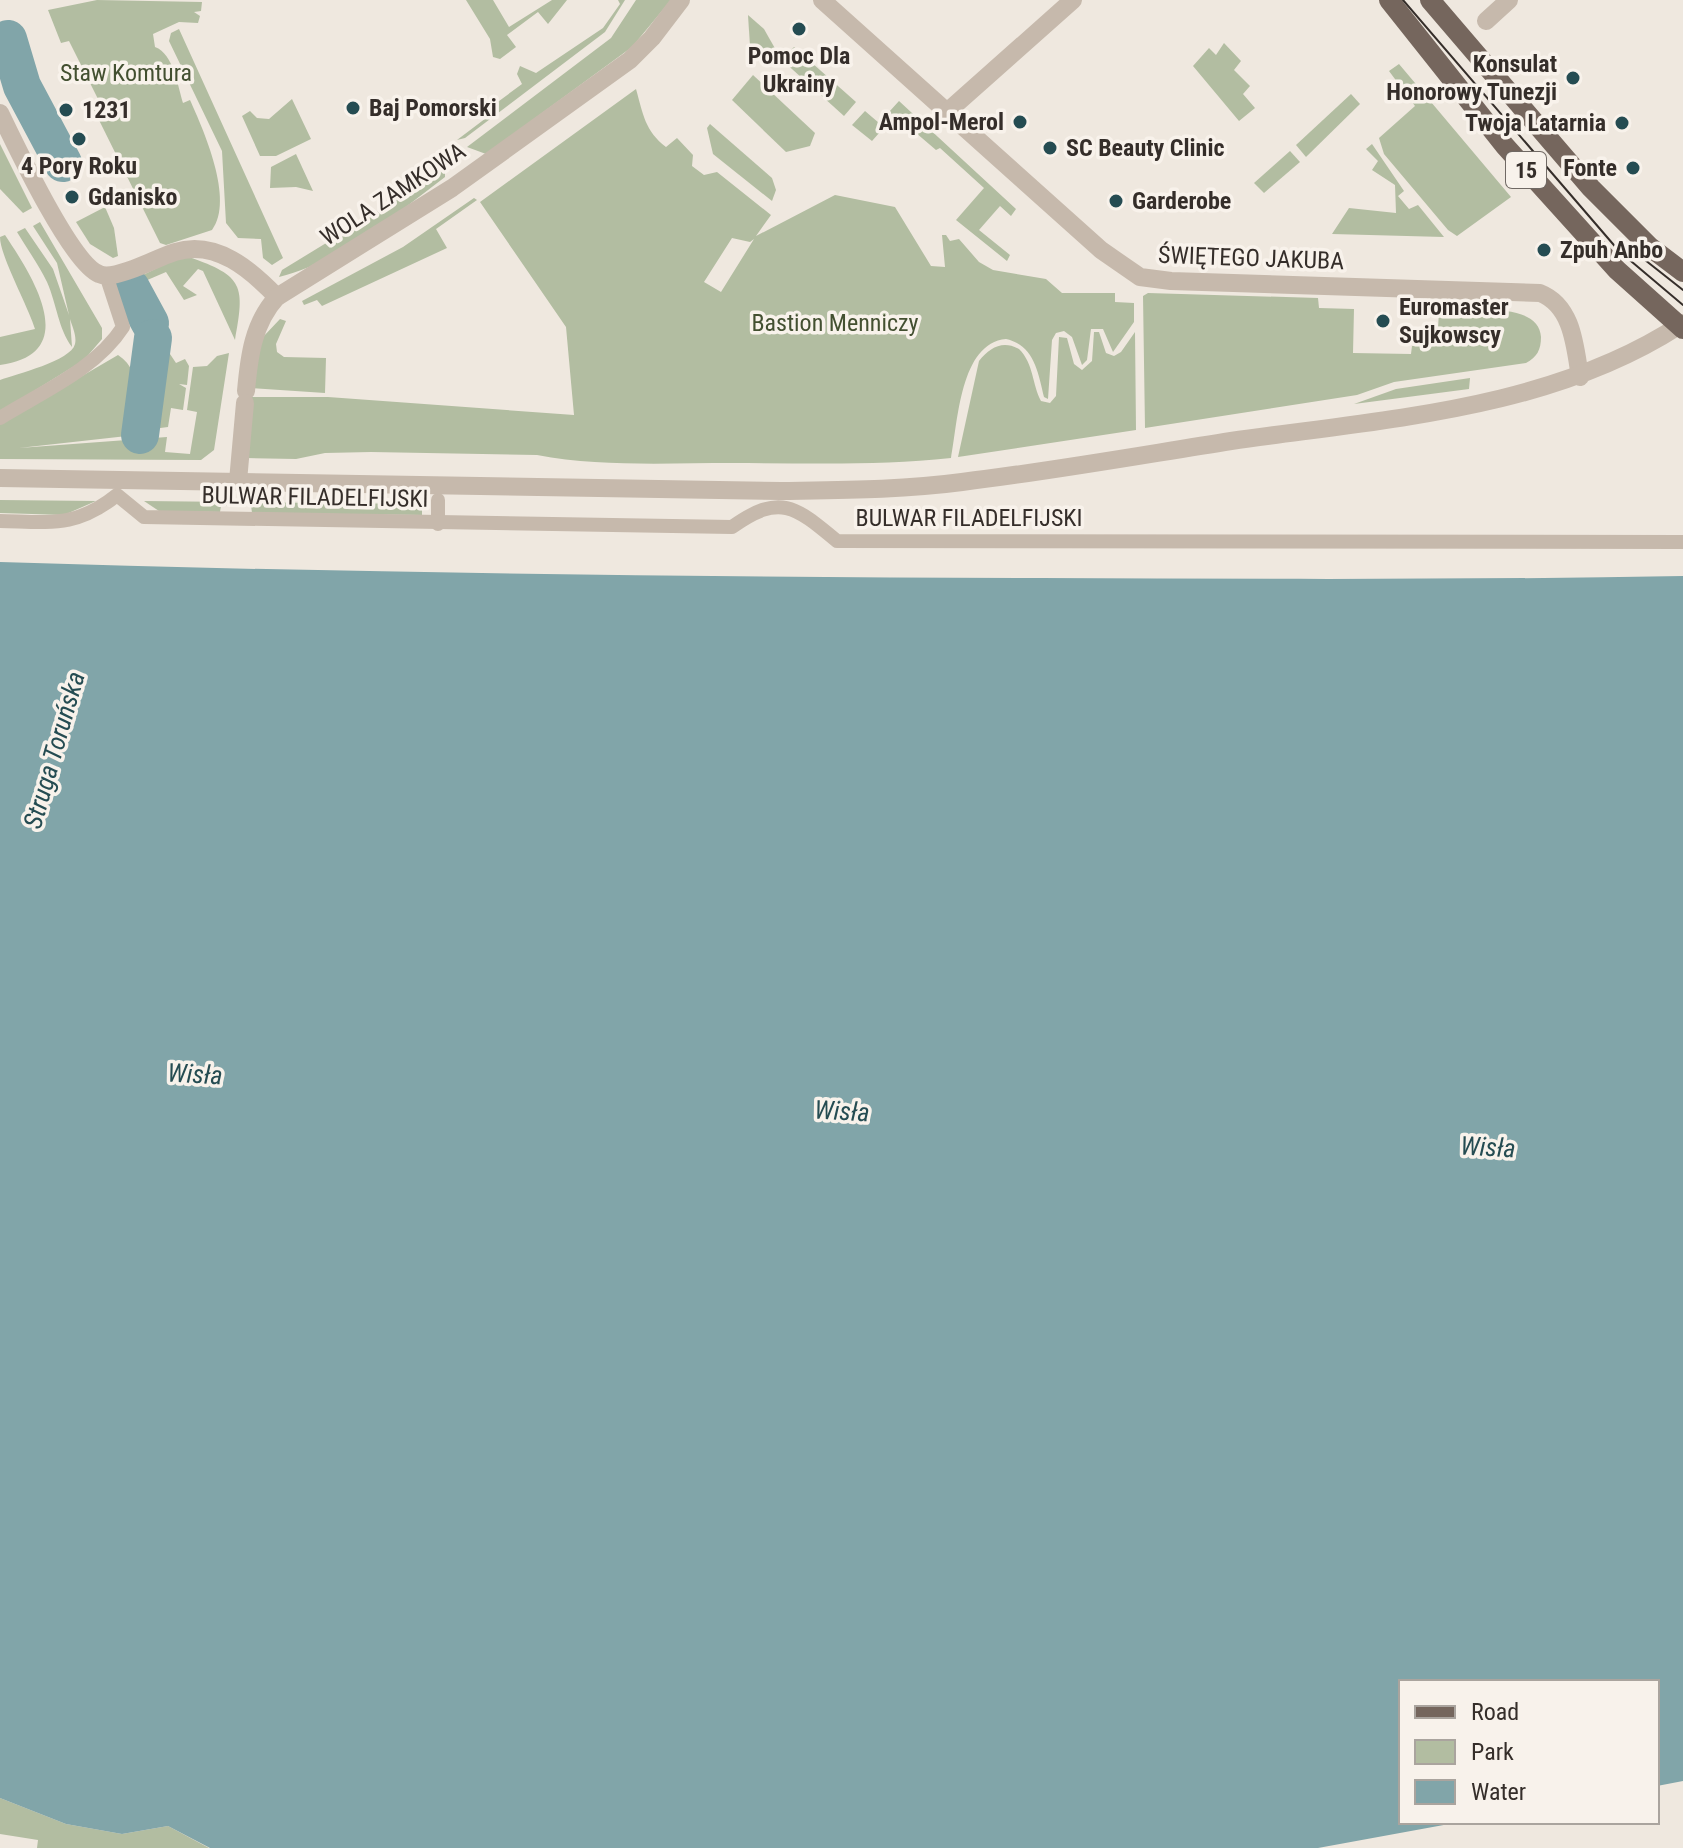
<svg xmlns="http://www.w3.org/2000/svg" width="1683" height="1848" font-family="'Roboto Condensed',sans-serif">
<style>
.green{fill:#b2bda1;fill-rule:evenodd}
.water{fill:#81a5a9}
.lines{fill:none;stroke-linecap:round;stroke-linejoin:round}
.river{stroke:#81a5a9;stroke-width:38}
.pedestrian{stroke:#c6b9ac;stroke-width:14}
.minor{stroke:#c6b9ac;stroke-width:18}
.primary{stroke:#75665d;stroke-width:20}
.tram{stroke:#352e2a;stroke-width:2}
.poi-dot{fill:#254c52;stroke:#f8f2eb;stroke-width:3}
.labels{text-anchor:middle;stroke-width:7;stroke-linejoin:round;paint-order:stroke}
.shield{fill:#f8f2eb;stroke:#706964;stroke-width:2}
.shield-label{font-size:22px;font-weight:bold;fill:#352e2a}
.poi-label{font-size:24px;font-weight:bold;fill:#352e2a;stroke:#f8f2eb;text-anchor:start}
.park-label{font-size:24px;fill:#435031;stroke:#f8f2eb}
.street-label{font-size:24px;fill:#352e2a;stroke:#f8f2eb}
.water-label{font-size:26px;font-style:italic;fill:#254c52;stroke:#f8f2eb}
</style>
<rect width="100%" height="100%" fill="#efe8df"/>
<g class="green">
<path d="M97 0 202 2 201 11 194 12 200 16 198 23 179 22 153 34 155 47C174 54 178 88 183 103L190 100C203 129 235 200 212 230L166 245 160 243 94 110 106 115 69 41 61 43 48 10Z"/>
<path d="M466 0H493L509 27 552 0H567L548 24 538 12 507 35 516 47 500 59 493 57 490 39Z"/>
<path d="M618 0H625L605 32 465 138 457 140 498 109 495 104 522 84 517 74 520 66 536 73 603 28 620 4Z"/>
<path d="M636 0H671L632 47 486 154 467 147 611 38Z"/>
<path d="M748 15 764 29 777 52 767 63 750 46Z"/>
<path d="M179 29 283 258 272 265 263 258 261 239 238 238 226 223 222 151 169 41 171 33Z"/>
<path d="M1224 43 1241 61 1234 70 1250 86 1243 94 1255 108 1239 121 1193 66 1209 48 1216 55Z"/>
<path d="M794 47 856 102 844 116 782 60Z"/>
<path d="M1399 64 1511 197 1457 236 1448 230 1384 154 1379 138 1415 106 1389 71Z"/>
<path d="M753 75 815 133 810 146 786 152 732 100Z"/>
<path d="M636 89C643 114 645 131 666 147L677 138 693 155 692 166 704 175 717 172 771 215 756 236 835 195 895 207 931 266 945 267 942 235H946L950 241 959 239 979 262 993 270 1046 279 1062 293H1115V302L1134 303V322L1113 352 1103 329H1091L1087 360 1082 365 1072 337 1064 331 1056 333 1052 340 1048 399 1044 397C1038 372 1034 345 1006 339 960 343 958 422 951 458 878 466 805 463 732 463 668 463 600 467 537 455L371 452 325 453 296 459 246 458 250 397H328L574 415 566 327 480 202ZM732 238 750 242 754 239 721 292 704 282Z"/>
<path d="M1351 94 1360 104 1306 157 1296 145Z"/>
<path d="M292 99 311 139 276 156H260L242 116 250 111 257 118 269 119Z"/>
<path d="M899 101 1016 209 1011 216 1000 206 979 230 1010 255 1007 261 956 220 984 188 940 148 936 150 895 115 872 141 852 125 865 111 879 123Z"/>
<path d="M710 124 772 178 776 190 772 201 713 154 707 128Z"/>
<path d="M0 144 32 208 23 213 0 189Z"/>
<path d="M1372 144 1404 191 1398 196 1409 209 1418 205 1444 237 1332 234 1349 208 1396 213 1395 185 1372 170 1378 161 1366 149Z"/>
<path d="M1290 151 1300 162 1264 193 1254 183Z"/>
<path d="M296 154 313 191 296 187 270 188 271 167Z"/>
<path d="M445 164V177C396 214 340 262 279 277L282 270 390 204Z"/>
<path d="M474 198 477 200 436 229 447 248 322 306 317 300 304 305 302 301 403 247Z"/>
<path d="M105 207 114 228 118 256 113 258 90 244 76 222Z"/>
<path d="M40 222 102 328V339L84 360 0 412V380C16 374 71 361 75 344 77 336 72 326 70 319L72 347C58 328 57 305 47 282 39 265 27 249 17 232L25 228 53 269 69 315 57 263 33 226Z"/>
<path d="M5 235C31 274 84 354 0 365V337L35 329C28 306 0 256 0 237Z"/>
<path d="M189 257C244 276 245 286 235 340L203 271 198 269 183 286 197 295 184 300 166 272 145 281 164 319V330L161 332 124 305 120 292 124 284 176 259Z"/>
<path d="M1148 293 1318 298 1319 308 1354 309 1353 353 1411 354 1412 346H1437L1439 311C1465 311 1539 300 1541 337 1541 350 1537 357 1526 363L1394 382 1357 395 1145 428 1143 296Z"/>
<path d="M280 319 286 321 276 344 277 352 284 357 326 358 325 393 250 388 263 337Z"/>
<path d="M1094 332H1099L1106 353 1114 356 1121 352 1135 332 1136 430 958 457 979 361C990 347 1003 340 1019 349 1034 364 1032 384 1041 401L1050 403 1056 396 1059 337 1067 338 1074 364 1082 370 1092 361Z"/>
<path d="M160 339 176 363 185 359 189 366 187 385 179 384 186 388 183 410 171 408 168 427 145 430Z"/>
<path d="M229 353 214 450 201 460 0 459V424L118 355C147 374 132 408 127 436L19 448 167 437 165 452 190 454 197 412 187 410 193 367 207 366 217 356Z"/>
<path d="M1470 378 1469 389 1354 404 1396 389Z"/>
<path d="M0 500 96 501 64 515 0 513Z"/>
<path d="M144 501 422 504V515L252 513 251 505 221 506 220 512 159 511Z"/>
<path d="M0 1798 66 1824 122 1834 168 1826 209 1848H37L38 1840 0 1834Z"/>
</g>
<path class="water" d="M0 562C347 573 693 577 1040 578 1255 579 1469 580 1683 576V1781L1657 1786V1682H1401V1822H1460L1318 1848H210L168 1826 122 1834 66 1824 0 1798Z"/>
<g class="lines">
<g class="river">
<path d="M8 39 22 86 63 163"/>
<path d="M131 288 150 323"/>
<path d="M140 435 153 338"/>
</g>
<g class="pedestrian">
<path d="M0 418C42 392 96 369 123 327L106 275"/>
<path d="M438 500V524"/>
<path d="M0 521C50 522 76 528 117 495L144 517 732 527C780 493 795 506 837 541L1683 542"/>
</g>
<g class="minor">
<path d="M822 0 1101 250 1140 277 1171 281 1540 293C1573 306 1575 347 1580 377"/>
<path d="M1486 21 1509 0"/>
<path d="M947 112 1073 0"/>
<path d="M0 113C15 144 71 263 99 274 108 278 121 273 130 270 145 265 160 257 175 252 216 239 251 270 277 297"/>
<path d="M246 391C249 357 253 323 277 297L452 188 630 60 652 38 681 0"/>
<path d="M0 478 781 491C842 490 902 490 962 482 1052 471 1142 455 1231 441 1383 419 1552 410 1683 323"/>
<path d="M238 481 245 403"/>
</g>
<g class="primary">
<path d="M1389 0 1505 146 1617 270 1683 329"/>
<path d="M1430 0 1591 188 1650 247 1683 272"/>
</g>
<g class="tram">
<path d="M1403 0 1619 251 1683 305"/>
<path d="M1645 260 1683 290"/>
</g>
</g>
<g class="poi-dot">
<circle cx="799" cy="29" r="8"/>
<circle cx="1573" cy="78" r="8"/>
<circle cx="353" cy="108" r="8"/>
<circle cx="66" cy="110" r="8"/>
<circle cx="1020" cy="122" r="8"/>
<circle cx="1622" cy="123" r="8"/>
<circle cx="79" cy="139" r="8"/>
<circle cx="1050" cy="148" r="8"/>
<circle cx="1633" cy="168" r="8"/>
<circle cx="72" cy="197" r="8"/>
<circle cx="1116" cy="201" r="8"/>
<circle cx="1544" cy="250" r="8"/>
<circle cx="1383" cy="321" r="8"/>
</g>
<g class="labels">
<rect class="shield" x="1506" y="152" width="40" height="36" rx="6"/>
<g class="shield-label">
<text x="1526" y="178">15</text>
</g>
<g class="poi-label">
<text x="799" y="64" text-anchor="middle">Pomoc Dla<tspan x="799" dy="28">Ukrainy</tspan></text>
<text x="1557" y="72" text-anchor="end">Konsulat<tspan x="1557" dy="28">Honorowy Tunezji</tspan></text>
<text x="369" y="116">Baj Pomorski</text>
<text x="82" y="118">1231</text>
<text x="1004" y="130" text-anchor="end">Ampol-Merol</text>
<text x="1606" y="131" text-anchor="end">Twoja Latarnia</text>
<text x="1066" y="156">SC Beauty Clinic</text>
<text x="79" y="174" text-anchor="middle">4 Pory Roku</text>
<text x="1617" y="176" text-anchor="end">Fonte</text>
<text x="88" y="205">Gdanisko</text>
<text x="1132" y="209">Garderobe</text>
<text x="1560" y="258">Zpuh Anbo</text>
<text x="1399" y="315">Euromaster<tspan x="1399" dy="28">Sujkowscy</tspan></text>
</g>
<g class="park-label">
<text x="126" y="81">Staw Komtura</text>
<text x="835" y="331">Bastion Menniczy</text>
</g>
<g class="street-label">
<text transform="translate(393 194) rotate(-33)" y="8">WOLA ZAMKOWA</text>
<text transform="translate(1251 258) rotate(2)" y="8">ŚWIĘTEGO JAKUBA</text>
<text transform="translate(315 497) rotate(1)" y="8">BULWAR FILADELFIJSKI</text>
<text x="969" y="526">BULWAR FILADELFIJSKI</text>
</g>
<g class="water-label">
<text transform="translate(54 750) rotate(-74)" y="9">Struga Toruńska</text>
<text transform="translate(195 1074) rotate(3)" y="9">Wisła</text>
<text transform="translate(842 1111) rotate(3)" y="9">Wisła</text>
<text transform="translate(1488 1147) rotate(3)" y="9">Wisła</text>
</g>
</g>
<rect x="1399" y="1680" width="260" height="144" fill="#f8f2eb" stroke="#aaa49e" stroke-width="2"/>
<rect x="1415" y="1706" width="40" height="12" fill="#75665d" stroke="#aaa49e" stroke-width="2"/>
<text x="1471" y="1720" font-size="24" fill="#352e2a">Road</text>
<rect x="1415" y="1740" width="40" height="24" fill="#b2bda1" stroke="#aaa49e" stroke-width="2"/>
<text x="1471" y="1760" font-size="24" fill="#352e2a">Park</text>
<rect x="1415" y="1780" width="40" height="24" fill="#81a5a9" stroke="#aaa49e" stroke-width="2"/>
<text x="1471" y="1800" font-size="24" fill="#352e2a">Water</text>
</svg>
